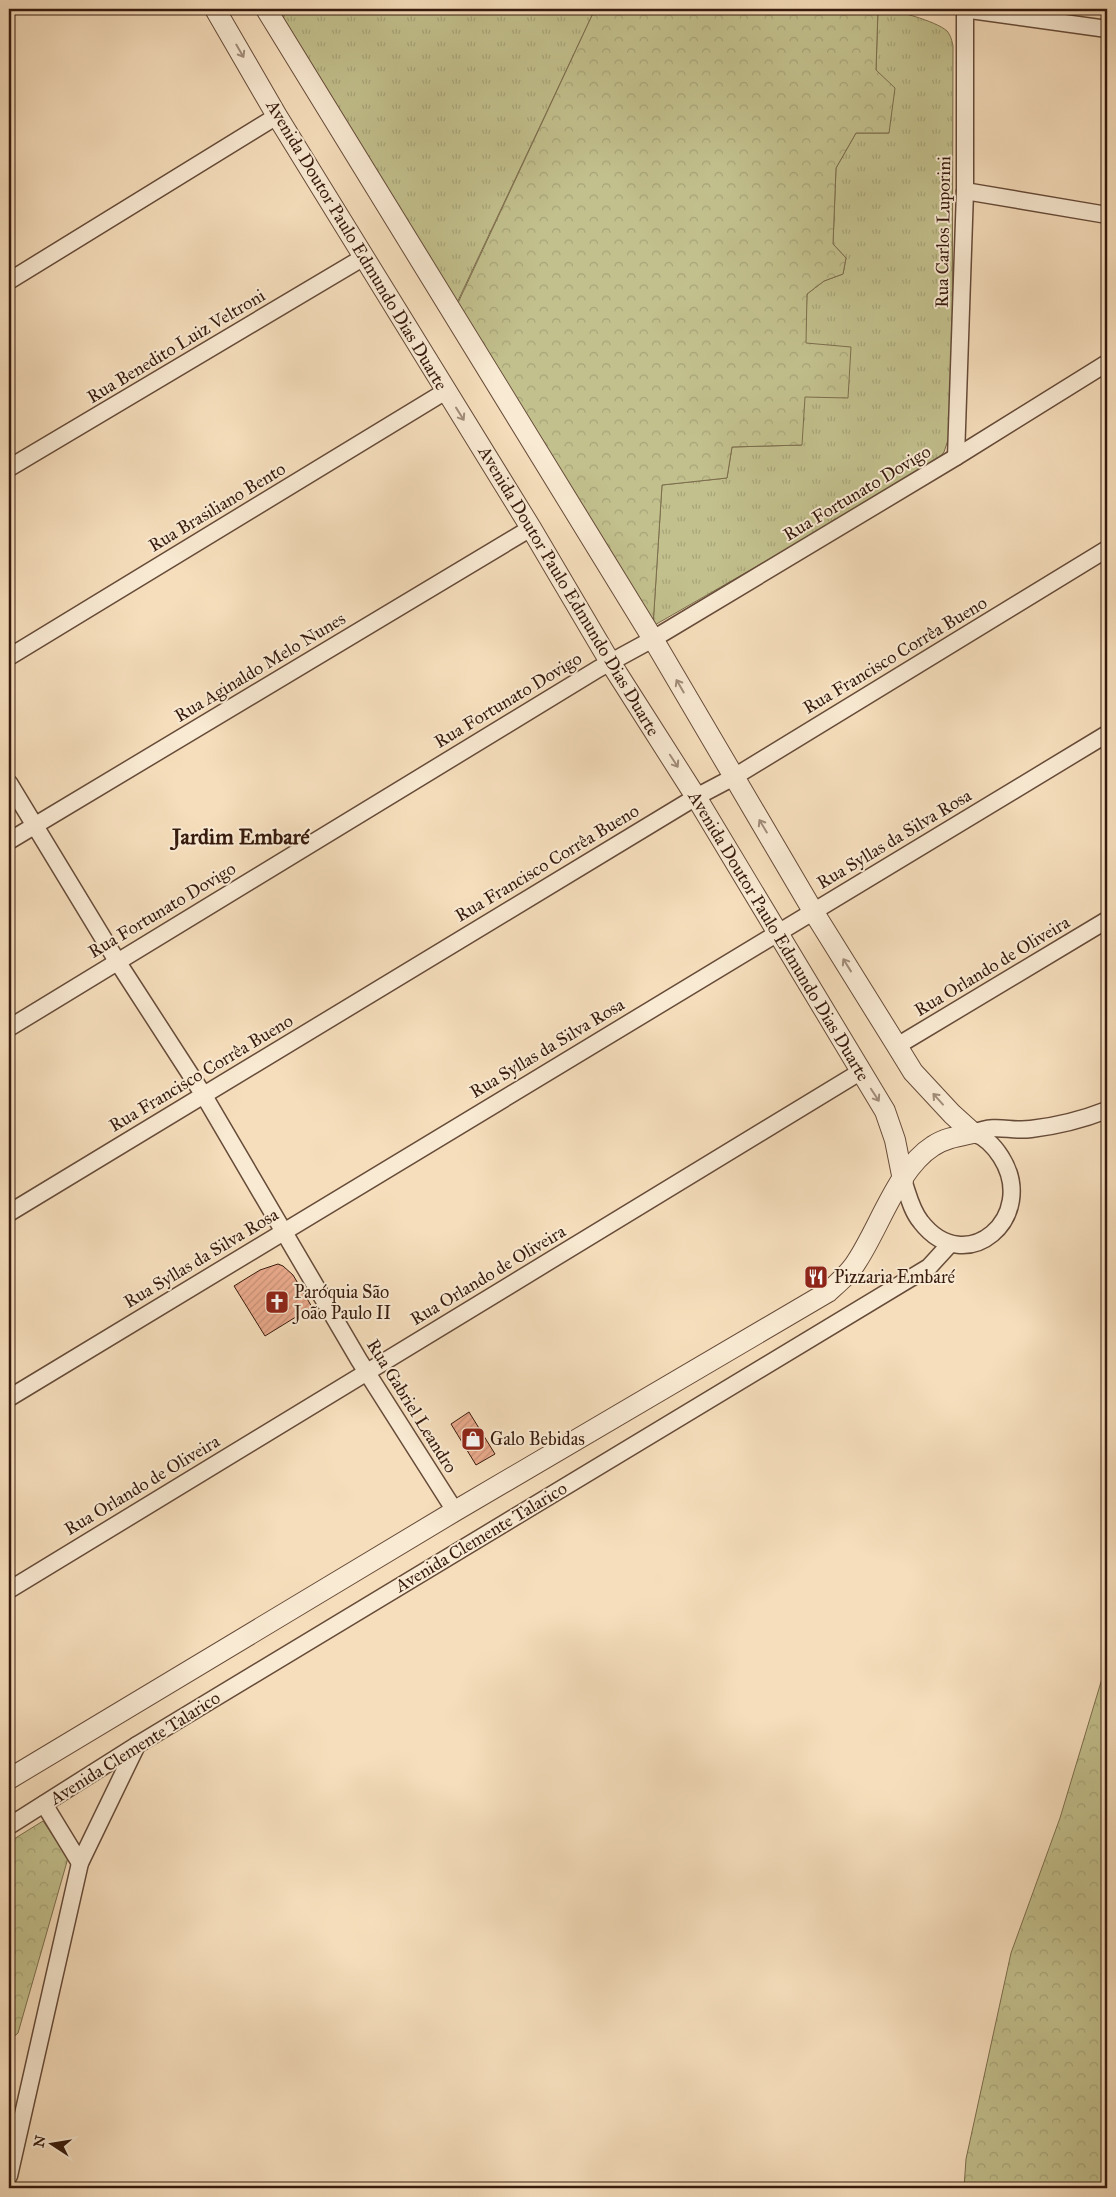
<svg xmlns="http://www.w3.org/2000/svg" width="1116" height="2197" font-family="'IM FELL Great Primer',serif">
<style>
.grass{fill:url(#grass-tufts);stroke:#7c6d4d}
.forest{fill:url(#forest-crowns);stroke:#7c6d4d}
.building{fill:url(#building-hatch);stroke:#361a0d}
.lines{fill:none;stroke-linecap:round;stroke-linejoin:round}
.minor-casing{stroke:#664b39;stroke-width:19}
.tertiary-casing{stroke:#664b39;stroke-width:22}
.minor{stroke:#f9ead3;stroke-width:16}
.tertiary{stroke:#f9ead3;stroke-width:20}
.oneway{stroke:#a18c7a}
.labels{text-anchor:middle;stroke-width:4;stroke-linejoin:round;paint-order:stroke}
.street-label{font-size:18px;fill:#361a0d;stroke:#f9ead3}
.poi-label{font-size:18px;fill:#361a0d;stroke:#f9ead3;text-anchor:start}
.district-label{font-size:22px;font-weight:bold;fill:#361a0d;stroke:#f9ead3}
</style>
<defs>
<pattern id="grass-tufts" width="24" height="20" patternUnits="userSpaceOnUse" patternTransform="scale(1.25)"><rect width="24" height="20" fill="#c2c08d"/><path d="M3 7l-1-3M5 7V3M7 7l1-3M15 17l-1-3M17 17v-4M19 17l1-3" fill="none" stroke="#a7a478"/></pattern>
<pattern id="forest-crowns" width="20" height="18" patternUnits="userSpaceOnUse" patternTransform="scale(1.25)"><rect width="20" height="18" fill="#c2c08d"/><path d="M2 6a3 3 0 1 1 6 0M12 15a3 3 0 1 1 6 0" fill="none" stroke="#a7a478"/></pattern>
<pattern id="building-hatch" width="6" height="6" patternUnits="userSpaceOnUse" patternTransform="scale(1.25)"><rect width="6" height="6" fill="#eaaa8c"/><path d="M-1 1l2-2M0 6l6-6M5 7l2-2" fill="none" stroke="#c99278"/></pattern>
</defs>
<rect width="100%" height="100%" fill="#f6debc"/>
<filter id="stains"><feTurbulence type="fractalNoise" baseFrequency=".004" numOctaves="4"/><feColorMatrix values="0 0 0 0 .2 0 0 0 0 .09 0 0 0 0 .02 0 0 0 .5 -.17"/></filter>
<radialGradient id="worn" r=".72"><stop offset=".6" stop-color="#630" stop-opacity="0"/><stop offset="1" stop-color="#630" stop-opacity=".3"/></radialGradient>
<g class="grass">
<path d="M285 9H595L456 305 283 22Z"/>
<path d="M878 9C893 9 936 21 947 31 951 36 952 41 953 46L952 428 944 452 933 465 653 626 662 485 727 478 732 447 801 445 807 294 824 281 843 274 846 258 833 244 836 168 856 133H889L876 70Z"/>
</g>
<g class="forest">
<path d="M595 9H878L876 70 895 88 889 133H856L836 168 833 244 846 258 843 274 824 281 807 294 806 343 851 347 848 398 805 397 802 445 732 447 727 478 662 485 653 626 457 305Z"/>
<path d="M1107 1662V2188H964L966 2159 1011 1953 1060 1818Z"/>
<path d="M43 1821 68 1858 18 2033 9 2041V1842Z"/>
</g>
<g class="building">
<path d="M278 1264 283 1266 293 1275 312 1307 265 1336 234 1286 260 1270Z"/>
<path d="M469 1412 495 1454 476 1465 451 1424Z"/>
</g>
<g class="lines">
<g class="minor-casing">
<g id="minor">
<path d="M963 9 1107 29"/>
<path d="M965 191 1107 215"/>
<path d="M9 281 277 116"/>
<path d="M956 457 965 191V9"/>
<path d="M9 468 364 257"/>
<path d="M9 657 446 391"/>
<path d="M9 783 117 961 203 1094 359 1360 455 1511"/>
<path d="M9 841 531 528"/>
<path d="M9 1028 598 669 653 639 956 457 1107 363"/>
<path d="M897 1046 1107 920"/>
<path d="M973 1133C999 1123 1008 1132 1031 1129 1057 1126 1084 1119 1107 1110"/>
<path d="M903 1180C908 1194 911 1210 921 1222 966 1280 1039 1217 1001 1157 994 1146 986 1137 973 1133"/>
<path d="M9 1213 696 797 734 777 1107 549"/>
<path d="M9 1398 1107 734"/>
<path d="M9 1590 860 1072"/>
<path d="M44 1804 80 1863"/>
<path d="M9 1826 137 1745 929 1267 950 1244"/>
<path d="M9 2176 80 1863 137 1745"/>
</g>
</g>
<g class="tertiary-casing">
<g id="tertiary">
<path d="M215 9 277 116 531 528 610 662 696 797 885 1111 895 1140 903 1180"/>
<path d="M266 9 653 639 813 911 897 1046 913 1072 952 1114 973 1133"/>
<path d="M9 1779 455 1511 828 1292C839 1282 850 1273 857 1261 880 1226 898 1168 933 1146 945 1138 959 1136 973 1133"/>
</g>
</g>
<use href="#minor" class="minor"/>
<use href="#tertiary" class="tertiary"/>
</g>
<defs><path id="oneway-shaft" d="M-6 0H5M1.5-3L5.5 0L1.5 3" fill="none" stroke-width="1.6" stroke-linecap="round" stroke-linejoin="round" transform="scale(1.25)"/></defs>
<g class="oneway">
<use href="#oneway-shaft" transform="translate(240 51) rotate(60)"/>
<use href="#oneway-shaft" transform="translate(460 414) rotate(58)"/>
<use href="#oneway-shaft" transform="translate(680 686) rotate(-120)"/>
<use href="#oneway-shaft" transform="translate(674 761) rotate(57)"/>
<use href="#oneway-shaft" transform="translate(763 826) rotate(-121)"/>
<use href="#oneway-shaft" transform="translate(847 965) rotate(-122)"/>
<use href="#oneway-shaft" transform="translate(875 1095) rotate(57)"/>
<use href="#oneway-shaft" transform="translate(938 1099) rotate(-132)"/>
</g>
<defs>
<g id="restaurant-square" transform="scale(1.25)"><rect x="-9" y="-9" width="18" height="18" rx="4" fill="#8f2418" stroke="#f9ead3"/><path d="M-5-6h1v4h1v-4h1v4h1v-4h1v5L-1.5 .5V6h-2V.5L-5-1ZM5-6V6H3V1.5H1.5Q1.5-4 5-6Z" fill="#fff"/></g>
<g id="church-square" transform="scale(1.25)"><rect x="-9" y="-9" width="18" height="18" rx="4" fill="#8f2418" stroke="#f9ead3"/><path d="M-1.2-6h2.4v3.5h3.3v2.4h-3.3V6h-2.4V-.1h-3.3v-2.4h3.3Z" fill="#fff"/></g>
<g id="shop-square" transform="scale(1.25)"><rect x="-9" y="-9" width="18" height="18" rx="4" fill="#8f2418" stroke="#f9ead3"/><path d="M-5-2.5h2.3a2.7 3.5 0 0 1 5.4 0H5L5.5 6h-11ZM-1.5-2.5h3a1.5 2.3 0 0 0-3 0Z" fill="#fff"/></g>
</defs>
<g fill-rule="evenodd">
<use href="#restaurant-square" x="816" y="1277"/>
<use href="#church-square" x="277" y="1302"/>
<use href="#shop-square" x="473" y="1439"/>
</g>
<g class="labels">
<g class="street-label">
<text transform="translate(943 232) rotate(-89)" y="6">Rua Carlos Luporini</text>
<text transform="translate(357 245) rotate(59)" y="6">Avenida Doutor Paulo Edmundo Dias Duarte</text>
<text transform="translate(176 346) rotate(-31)" y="6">Rua Benedito Luiz Veltroni</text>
<text transform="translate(857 493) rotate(-31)" y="6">Rua Fortunato Dovigo</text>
<text transform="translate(217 507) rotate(-31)" y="6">Rua Brasiliano Bento</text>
<text transform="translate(569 591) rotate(59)" y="6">Avenida Doutor Paulo Edmundo Dias Duarte</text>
<text transform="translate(895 655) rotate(-31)" y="6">Rua Francisco Corrêa Bueno</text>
<text transform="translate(260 667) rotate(-31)" y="6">Rua Aginaldo Melo Nunes</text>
<text transform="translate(508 700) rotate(-31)" y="6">Rua Fortunato Dovigo</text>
<text transform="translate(894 839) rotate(-31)" y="6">Rua Syllas da Silva Rosa</text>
<text transform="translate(547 863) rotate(-31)" y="6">Rua Francisco Corrêa Bueno</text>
<text transform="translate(162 910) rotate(-31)" y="6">Rua Fortunato Dovigo</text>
<text transform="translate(779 936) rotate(59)" y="6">Avenida Doutor Paulo Edmundo Dias Duarte</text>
<text transform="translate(992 966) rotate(-31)" y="6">Rua Orlando de Oliveira</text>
<text transform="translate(547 1048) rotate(-31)" y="6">Rua Syllas da Silva Rosa</text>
<text transform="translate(201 1073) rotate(-31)" y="6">Rua Francisco Corrêa Bueno</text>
<text transform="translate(201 1258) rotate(-31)" y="6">Rua Syllas da Silva Rosa</text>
<text transform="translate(488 1275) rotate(-31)" y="6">Rua Orlando de Oliveira</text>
<text transform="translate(412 1406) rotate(58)" y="6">Rua Gabriel Leandro</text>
<text transform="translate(142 1485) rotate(-31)" y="6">Rua Orlando de Oliveira</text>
<text transform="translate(481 1537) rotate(-31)" y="6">Avenida Clemente Talarico</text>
<text transform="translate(135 1748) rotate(-32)" y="6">Avenida Clemente Talarico</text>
</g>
<g class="poi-label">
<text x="834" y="1283">Pizzaria Embaré</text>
<text x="294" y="1298">Paróquia São<tspan x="294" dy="21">João Paulo II</tspan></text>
<text x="490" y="1445">Galo Bebidas</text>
</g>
<g class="district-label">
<text x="241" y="844">Jardim Embaré</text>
</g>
</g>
<rect width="1116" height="2197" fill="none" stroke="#f6debc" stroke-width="30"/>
<rect x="10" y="10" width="1096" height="2177" fill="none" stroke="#361a0d" stroke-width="2.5"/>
<rect x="15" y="15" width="1086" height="2167" fill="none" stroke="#361a0d"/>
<g transform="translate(52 2144) rotate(282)" stroke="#f9ead3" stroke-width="4" paint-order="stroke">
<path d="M0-4L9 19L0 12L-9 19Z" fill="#361a0d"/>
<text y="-8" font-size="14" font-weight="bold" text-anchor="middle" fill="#361a0d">N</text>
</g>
<rect width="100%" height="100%" filter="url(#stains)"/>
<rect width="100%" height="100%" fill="url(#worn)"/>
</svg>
